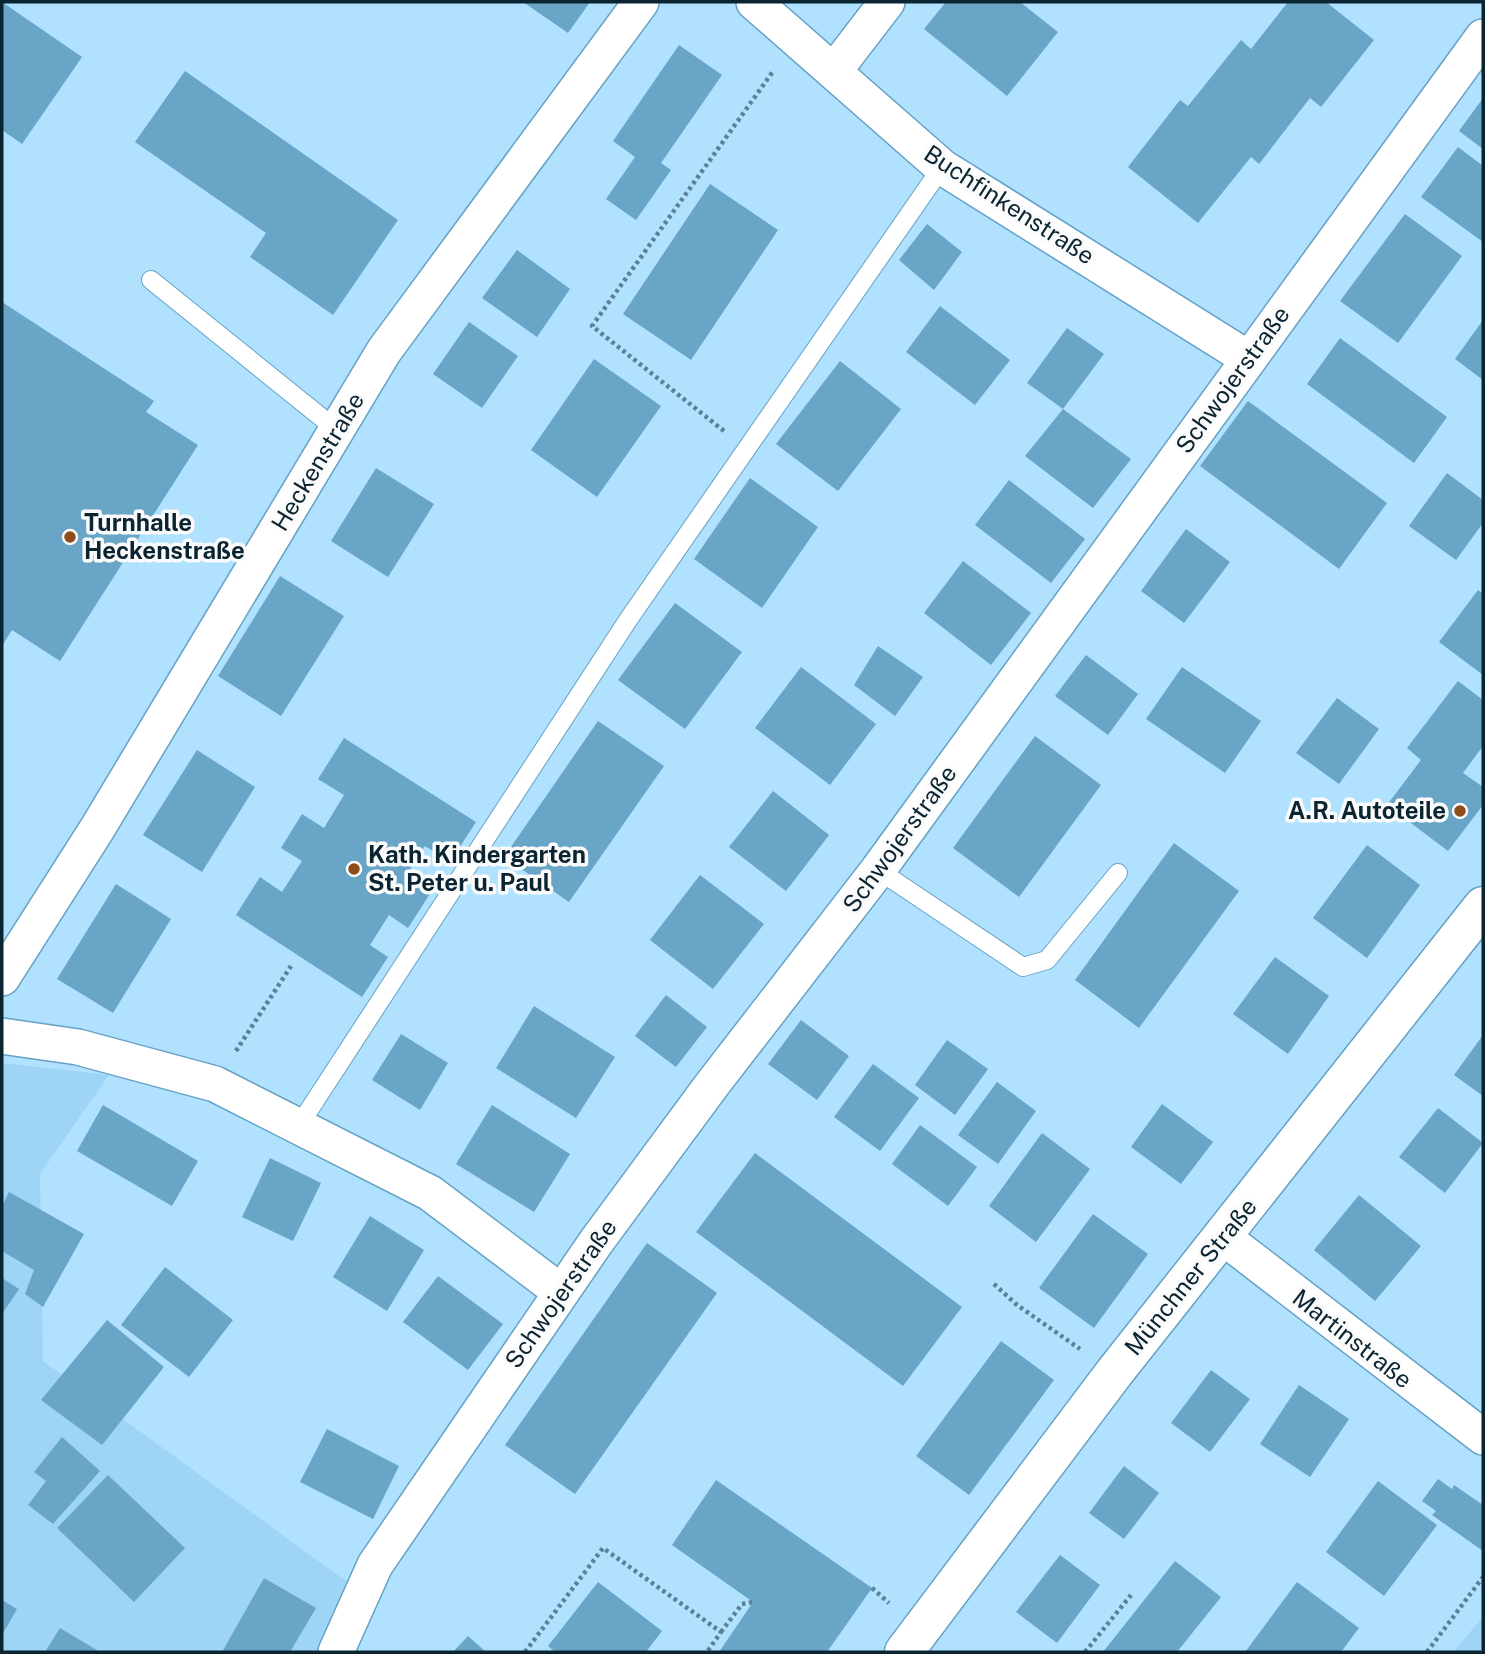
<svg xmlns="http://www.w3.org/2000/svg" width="1485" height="1654" font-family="'Public Sans',sans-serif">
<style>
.built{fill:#9ed5f6}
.building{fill:#68a5c7}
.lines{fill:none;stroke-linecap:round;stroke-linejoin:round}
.service-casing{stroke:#65a1c4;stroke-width:20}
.minor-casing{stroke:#65a1c4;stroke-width:38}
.secondary-casing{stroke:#65a1c4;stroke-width:41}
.path{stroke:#5c8096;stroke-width:4.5;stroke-dasharray:3.5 3.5;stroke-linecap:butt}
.service{stroke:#fff;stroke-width:18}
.minor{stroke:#fff;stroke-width:35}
.secondary{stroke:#fff;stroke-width:38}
.poi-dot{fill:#8e4d18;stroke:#fbfbfb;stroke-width:2.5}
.labels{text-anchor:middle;stroke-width:7;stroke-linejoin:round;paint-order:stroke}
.street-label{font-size:24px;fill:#0b2432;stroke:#fbfbfb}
.poi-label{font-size:24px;font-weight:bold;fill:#0b2432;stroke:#fbfbfb;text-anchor:start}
</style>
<rect width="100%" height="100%" fill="#b0e1ff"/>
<g class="built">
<path d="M2 1063 109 1075 40 1174 43 1361 368 1597 344 1652H2Z"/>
<path d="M1483 1616V1652H1454Z"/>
</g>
<g class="building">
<path d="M2 2 82 57 22 144 2 130Z"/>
<path d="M523 2H590L568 33Z"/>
<path d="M946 2H1020L1058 32 1007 96 924 29Z"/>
<path d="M1288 2H1326L1374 40 1321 107 1310 98 1259 164 1251 157 1198 223 1128 167 1180 100 1188 106 1241 40 1251 49Z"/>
<path d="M679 45 722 75 661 163 671 170 636 220 606 199 635 157 613 141Z"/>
<path d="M185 71 398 220 333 315 250 257 266 233 135 142Z"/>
<path d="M1483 98V149L1459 131Z"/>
<path d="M1458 147 1483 166V242L1421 197Z"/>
<path d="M710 184 778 230 691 360 623 314Z"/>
<path d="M1405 214 1462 256 1398 343 1340 301Z"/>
<path d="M927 224 962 252 934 290 899 260Z"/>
<path d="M517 250 570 289 537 337 482 298Z"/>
<path d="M2 302 154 401 146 412 198 445 60 661 12 630 2 646Z"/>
<path d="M940 306 1010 360 975 405 906 352Z"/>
<path d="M1483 320V380L1455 359Z"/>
<path d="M469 322 518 356 482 408 433 374Z"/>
<path d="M1067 328 1104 354 1063 409 1131 459 1093 508 1025 456 1063 409 1027 383Z"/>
<path d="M1340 338 1447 417 1414 463 1307 384Z"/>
<path d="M594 359 661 406 597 497 531 450Z"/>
<path d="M840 361 901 409 838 491 776 444Z"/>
<path d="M1248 401 1387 503 1339 569 1200 466Z"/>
<path d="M376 468 434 504 388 577 331 541Z"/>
<path d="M1447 473 1483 500V523L1456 560 1409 526Z"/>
<path d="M750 478 818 527 762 608 694 559Z"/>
<path d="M1009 480 1085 539 1051 583 975 525Z"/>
<path d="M1186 529 1230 562 1184 623 1141 591Z"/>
<path d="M963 561 1031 613 991 665 924 613Z"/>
<path d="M280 576 344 616 281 716 218 676Z"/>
<path d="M1478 590 1483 594V675L1439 642Z"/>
<path d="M675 603 742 652 685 729 618 680Z"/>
<path d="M878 646 923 677 895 716 854 685Z"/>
<path d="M1086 655 1138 694 1108 735 1055 696Z"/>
<path d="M801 667 876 724 830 785 755 728Z"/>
<path d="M1182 667 1261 721 1225 773 1146 719Z"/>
<path d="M1458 681 1483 700V746L1463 773 1483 787V805L1448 851 1387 805 1421 760 1407 748Z"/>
<path d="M1337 698 1379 729 1339 784 1296 753Z"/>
<path d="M598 721 664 766 569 902 504 857Z"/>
<path d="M1035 736 1101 785 1019 897 953 848Z"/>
<path d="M344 738 476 822 450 862 425 846 406 876 431 892 408 928 389 915 370 945 388 957 362 997 236 915 260 877 282 892 302 861 281 848 302 814 324 828 344 795 318 779Z"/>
<path d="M197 750 255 787 202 872 143 835Z"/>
<path d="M773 791 829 835 786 891 729 847Z"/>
<path d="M1174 843 1239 891 1139 1028 1075 980Z"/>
<path d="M1367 845 1420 885 1367 958 1313 918Z"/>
<path d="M700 875 764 924 713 989 650 940Z"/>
<path d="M116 884 171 919 113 1013 57 979Z"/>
<path d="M1275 957 1329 996 1288 1054 1233 1014Z"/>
<path d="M666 995 707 1027 676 1067 635 1036Z"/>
<path d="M534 1006 615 1057 576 1118 496 1068Z"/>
<path d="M801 1020 849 1056 817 1100 768 1064Z"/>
<path d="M401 1034 448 1063 420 1110 372 1080Z"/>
<path d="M1483 1035V1096L1454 1075Z"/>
<path d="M947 1040 988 1069 955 1115 915 1085Z"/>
<path d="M873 1064 919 1098 880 1151 834 1117Z"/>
<path d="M997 1082 1036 1111 998 1164 958 1135Z"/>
<path d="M1162 1104 1213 1142 1181 1184 1131 1147Z"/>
<path d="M103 1105 198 1161 172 1206 77 1151Z"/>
<path d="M492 1105 570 1154 534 1212 456 1164Z"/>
<path d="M1438 1108 1483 1143 1445 1193 1399 1157Z"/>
<path d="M920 1125 977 1167 948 1206 892 1164Z"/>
<path d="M1042 1133 1090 1169 1036 1242 989 1206Z"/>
<path d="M755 1153 962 1307 903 1386 696 1232Z"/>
<path d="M270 1158 321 1183 293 1241 242 1217Z"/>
<path d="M9 1192 84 1234 43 1307 25 1294 34 1270 2 1251V1206Z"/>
<path d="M1359 1195 1421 1246 1375 1301 1314 1250Z"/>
<path d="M1093 1214 1148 1254 1094 1328 1039 1288Z"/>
<path d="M370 1216 424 1250 387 1311 333 1277Z"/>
<path d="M647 1243 717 1293 575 1494 505 1445Z"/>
<path d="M165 1267 233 1320 189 1377 121 1325Z"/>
<path d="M438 1276 503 1324 468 1370 403 1322Z"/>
<path d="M2 1278 19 1289 2 1314Z"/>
<path d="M107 1320 164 1367 102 1445 41 1400Z"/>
<path d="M1001 1341 1054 1380 969 1495 916 1456Z"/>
<path d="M1211 1370 1250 1399 1210 1452 1171 1423Z"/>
<path d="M1299 1385 1349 1419 1310 1477 1260 1444Z"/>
<path d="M327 1429 399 1466 373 1519 300 1482Z"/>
<path d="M62 1437 100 1471 53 1524 28 1505 46 1481 34 1472Z"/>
<path d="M1124 1466 1159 1493 1124 1539 1089 1513Z"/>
<path d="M108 1475 185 1548 134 1602 57 1528Z"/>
<path d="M1438 1479 1452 1489 1454 1485 1483 1505V1551L1432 1515 1436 1511 1422 1501Z"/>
<path d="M716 1480 872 1588 827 1652H719L753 1602 672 1545Z"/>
<path d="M1378 1481 1437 1525 1384 1596 1326 1552Z"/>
<path d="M1060 1555 1100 1585 1057 1643 1016 1612Z"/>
<path d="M1175 1561 1221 1597 1177 1652H1103Z"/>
<path d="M264 1578 316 1608 290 1652H222Z"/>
<path d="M598 1582 662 1631 646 1652H555L548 1646Z"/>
<path d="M1297 1582 1359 1628 1341 1652H1245Z"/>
<path d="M2 1600 17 1609 2 1635Z"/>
<path d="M60 1628 100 1652H45Z"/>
<path d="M468 1636 486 1652H453Z"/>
</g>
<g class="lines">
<g class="service-casing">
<g id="service">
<path d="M151 280 337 430"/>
<path d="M878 870 1023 967 1047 960 1118 873"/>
<path d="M298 1127 628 620 942 167"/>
</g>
</g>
<g class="minor-casing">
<g id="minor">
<path d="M754 2 942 167 1249 359"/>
<path d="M834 71 887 2"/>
<path d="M2 978 97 829 384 351 641 2"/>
<path d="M2 1036 78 1047 215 1084 430 1193 561 1292"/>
<path d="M1223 1237 1483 1437"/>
<path d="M336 1652 375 1565 596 1242 711 1086 878 870 1483 37"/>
</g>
</g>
<g class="secondary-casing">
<path id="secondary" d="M904 1652 1114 1373 1483 906"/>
</g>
<g class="path">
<path d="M724 431 592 326 774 70"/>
<path d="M236 1051 291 966"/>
<path d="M994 1284 1017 1305 1080 1349"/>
<path d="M872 1588 889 1603"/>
<path d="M721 1632 742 1604 753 1602"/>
<path d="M525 1652 603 1548 721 1632 707 1652"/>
<path d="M1085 1652 1131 1595"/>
<path d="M1427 1652 1483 1577"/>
</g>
<use href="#service" class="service"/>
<use href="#minor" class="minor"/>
<use href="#secondary" class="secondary"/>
</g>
<g class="poi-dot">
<circle cx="70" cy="537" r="7"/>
<circle cx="1460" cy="811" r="7"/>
<circle cx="354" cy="869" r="7"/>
</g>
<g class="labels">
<g class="street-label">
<text transform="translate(1009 205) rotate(33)" y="8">Buchfinkenstraße</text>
<text transform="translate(1233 380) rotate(-54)" y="8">Schwojerstraße</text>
<text transform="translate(318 462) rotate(-59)" y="8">Heckenstraße</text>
<text transform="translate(900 839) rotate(-54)" y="8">Schwojerstraße</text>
<text transform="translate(1191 1277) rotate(-51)" y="8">Münchner Straße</text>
<text transform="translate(561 1294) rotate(-55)" y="8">Schwojerstraße</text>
<text transform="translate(1352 1339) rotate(38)" y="8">Martinstraße</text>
</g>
<g class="poi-label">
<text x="84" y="531">Turnhalle<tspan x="84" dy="28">Heckenstraße</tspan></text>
<text x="1446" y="819" text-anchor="end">A.R. Autoteile</text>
<text x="368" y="863">Kath. Kindergarten<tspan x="368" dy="28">St. Peter u. Paul</tspan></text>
</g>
</g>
<rect width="1485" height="1654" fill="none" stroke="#0b2432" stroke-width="7"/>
</svg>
